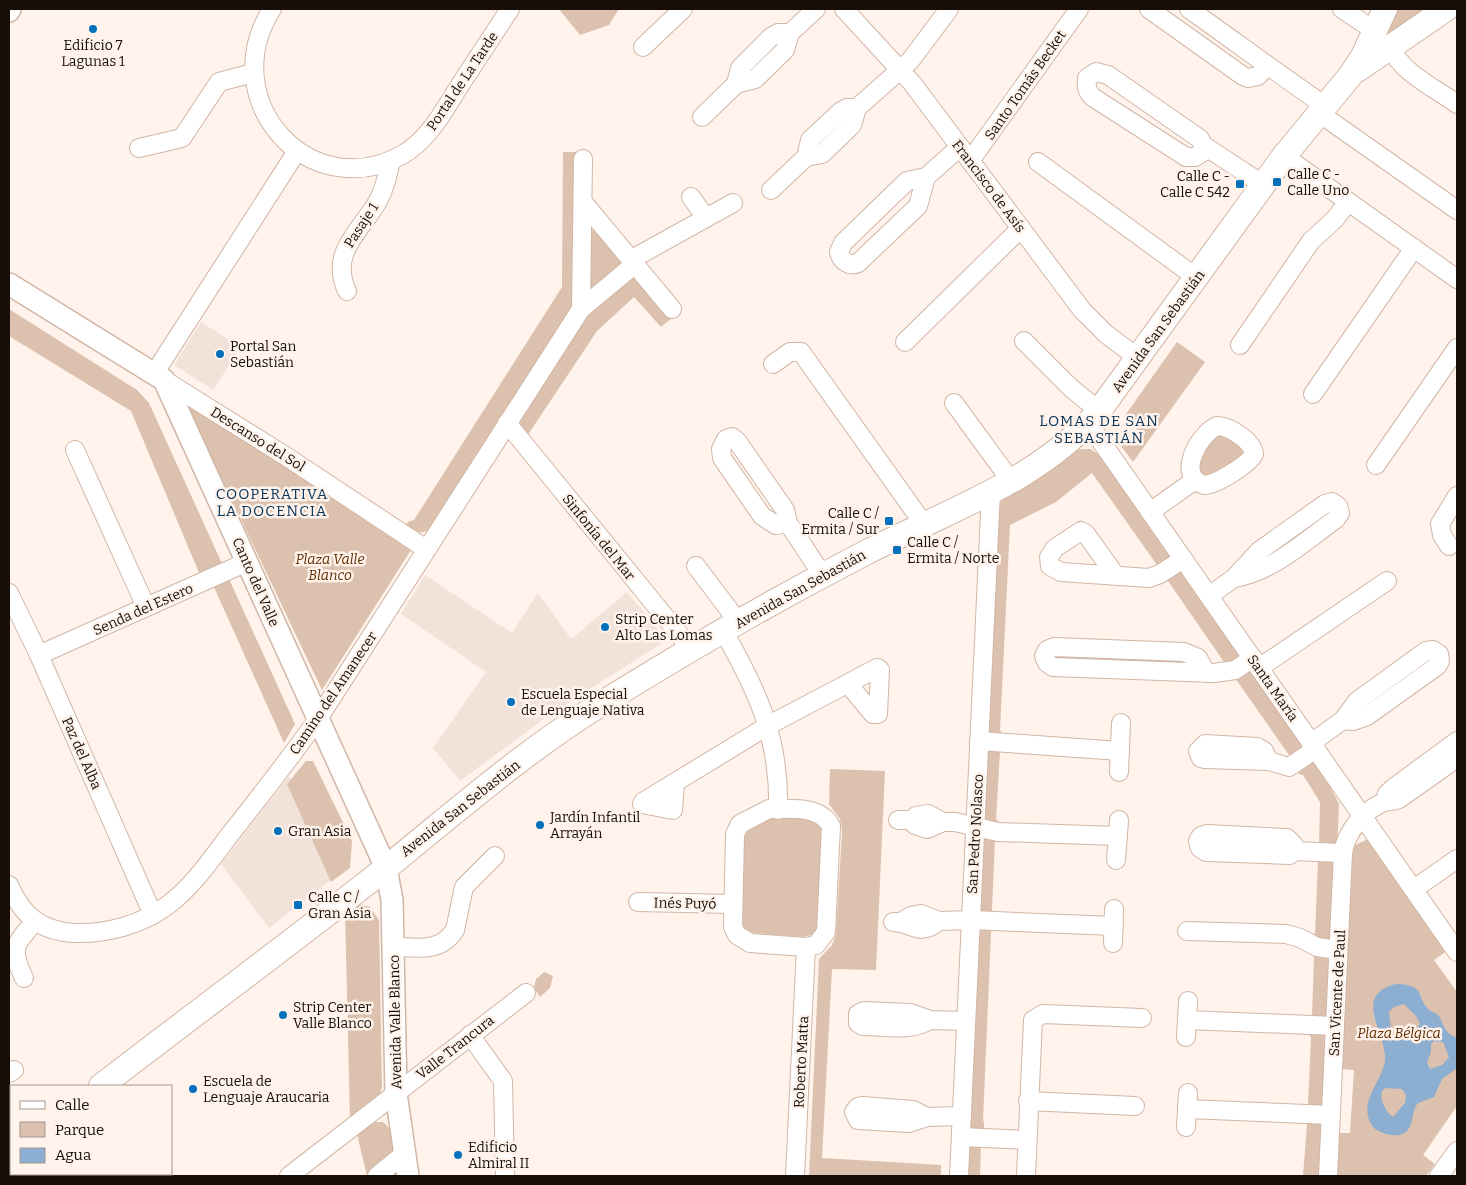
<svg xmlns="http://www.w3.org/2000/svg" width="1466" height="1185" font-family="Bitter,serif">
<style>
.built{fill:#f1e3da}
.green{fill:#dcc1af}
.water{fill:#8caed0;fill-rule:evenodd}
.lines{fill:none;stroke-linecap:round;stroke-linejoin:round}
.minor-casing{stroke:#d1b6a5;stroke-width:20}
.tertiary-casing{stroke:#d1b6a5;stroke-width:24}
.secondary-casing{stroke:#d1b6a5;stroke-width:26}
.minor{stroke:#fff;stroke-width:18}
.tertiary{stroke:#fff;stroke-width:21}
.secondary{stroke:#fff;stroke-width:24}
.poi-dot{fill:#0370bb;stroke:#fff3ec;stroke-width:2}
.labels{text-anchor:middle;stroke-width:5;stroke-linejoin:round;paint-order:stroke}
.poi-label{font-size:14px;fill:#170e08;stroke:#fff3ec;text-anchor:start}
.street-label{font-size:14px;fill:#170e08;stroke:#fff3ec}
.park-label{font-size:14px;font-style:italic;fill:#622e00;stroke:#fff3ec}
.neighbourhood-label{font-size:15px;letter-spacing:1px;fill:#09365a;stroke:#fff3ec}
</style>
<rect width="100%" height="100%" fill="#fff3ec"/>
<g class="built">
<path d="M201 322 241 347 213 390 174 365Z"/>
<path d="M425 575 512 633 538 593 571 639 627 592 667 640 549 715 460 781 433 748 486 672 401 614Z"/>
<path d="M289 776 337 875 269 928 221 864Z"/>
</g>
<g class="green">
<path d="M559 9H619L609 25 580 35Z"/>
<path d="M1395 9H1418L1423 12 1388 35 1386 32Z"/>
<path d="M563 152H579V301L431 528C421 536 415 532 405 526L408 522 414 520 562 287Z"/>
<path d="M595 229 626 262 588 298 590 232Z"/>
<path d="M634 277 673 317 661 327 634 297 597 331 527 436 520 425 521 415 586 317Z"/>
<path d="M9 309 137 390 149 403 295 724 284 743 213 585 200 575 131 411 9 336Z"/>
<path d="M1177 342 1205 362 1133 462 1121 446 1139 431 1124 417Z"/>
<path d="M195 407 411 550 322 690 189 410Z"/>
<path d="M1223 432 1247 448V456L1208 482 1196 471 1198 461 1217 433Z"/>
<path d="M1083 449H1090L1102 456 1326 779 1339 804 1324 1176H1303L1307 1124 1303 1121V1107L1308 1105 1311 1037 1308 1034V1018L1312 1015 1314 957 1311 953 1312 936 1315 934 1318 861 1314 859 1319 844 1320 802 1303 775 1299 774 1290 761 1291 758 1235 678 1223 666 1224 662 1166 578 1156 568 1157 565 1092 473 1056 502 1010 525 1000 730 1003 734 1000 752 996 819 999 822 995 840 983 1120 984 1122V1143L981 1145 980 1176H965L997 509 1003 498 1035 481 1076 450Z"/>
<path d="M306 761H313L352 841 350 868 331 882 287 784Z"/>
<path d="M830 769 885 771 876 970 832 969 822 1158 941 1165V1176H809L819 959 832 945 836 934 842 831 840 819 829 804Z"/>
<path d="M771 818C788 817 809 815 822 827L820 924 812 935 803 937 754 933 746 930 740 923 741 842 745 831Z"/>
<path d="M1366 840 1370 841 1447 951 1434 960 1457 992V1106L1423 1155 1435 1164 1426 1176H1335L1336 1133H1350L1354 1070 1340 1069 1350 855 1353 846Z"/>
<path d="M356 903 370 907 379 920 382 1088 378 1099 350 1121 345 911Z"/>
<path d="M544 972 553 976 550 988 540 997 534 988 536 979Z"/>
<path d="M375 1122H383L391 1130 400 1176H367L357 1134Z"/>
</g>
<path class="water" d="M1396 984C1426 985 1415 994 1428 1009 1432 1013 1437 1012 1440 1018 1445 1028 1445 1033 1457 1038V1068L1442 1079 1434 1097 1418 1103C1412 1110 1414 1118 1410 1126 1404 1141 1385 1135 1375 1129 1354 1105 1382 1083 1385 1060 1387 1034 1351 995 1396 984ZM1404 1004 1416 1016 1420 1024 1414 1032 1399 1040 1392 1036 1389 1012 1394 1007ZM1434 1041 1443 1042 1449 1057 1442 1065 1430 1069 1427 1062 1431 1052V1044ZM1385 1088 1402 1089 1406 1095 1405 1103 1393 1117C1386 1113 1379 1098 1382 1091Z"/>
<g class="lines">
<g class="minor-casing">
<g id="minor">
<path d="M272 9C214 100 309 206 402 155 430 139 445 108 462 82 478 58 494 33 510 9"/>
<path d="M844 9 912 83 1082 310 1106 334 1138 358"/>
<path d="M1149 9 1243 76 1248 78 1258 76 1266 66"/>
<path d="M1189 9C1234 41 1279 74 1325 106"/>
<path d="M1342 9 1375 31"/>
<path d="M1390 46C1401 73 1435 88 1457 104"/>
<path d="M643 47 683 9"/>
<path d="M1096 72 1108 75 1200 139 1203 145V152L1195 157H1186L1094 98C1087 93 1086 87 1087 78Z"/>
<path d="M736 84 740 68 771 37 778 33H790"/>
<path d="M1319 113 1457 210"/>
<path d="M702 117 736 84 755 79 785 50 790 33 816 9"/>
<path d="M1203 145 1264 185"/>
<path d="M139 148 182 138 219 82 253 73"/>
<path d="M1284 156 1457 279"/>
<path d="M806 157 810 140 840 112 847 108H857"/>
<path d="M970 161 1079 9"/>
<path d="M1038 162 1197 278"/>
<path d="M926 177 918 206 858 263C849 267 841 261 839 252L843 243 907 181 926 177 960 147"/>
<path d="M771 190 806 157 822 154 852 125 857 108 910 61 949 9"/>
<path d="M691 197 706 218"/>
<path d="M583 202 672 309"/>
<path d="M632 259 733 203"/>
<path d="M347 291C329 253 360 232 378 201 385 188 388 174 391 160"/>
<path d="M581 309 583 159"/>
<path d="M1024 341 1071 388 1099 411"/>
<path d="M905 342 1021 228"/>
<path d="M1240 345 1311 241 1335 219 1348 202"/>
<path d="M773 364 790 352H801L923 523"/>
<path d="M154 374 297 151"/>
<path d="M164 380 284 455 426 549"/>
<path d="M1313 394 1414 248"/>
<path d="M954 403 1011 481"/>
<path d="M507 423 692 650"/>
<path d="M1089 424 1457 952"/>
<path d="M1217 426C1229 426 1253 441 1254 454 1249 464 1216 485 1204 485 1175 476 1199 434 1217 426Z"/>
<path d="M75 450 146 607"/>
<path d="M1376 465 1457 348"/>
<path d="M1150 512 1195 480"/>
<path d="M788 523 776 525 762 516 722 458 721 449 726 439 732 437 737 441 785 510 788 523 823 576"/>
<path d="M1449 546 1442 535 1440 524 1457 496"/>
<path d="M696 566 739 623"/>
<path d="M1116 576 1086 534 1081 531 1055 548 1049 557 1050 566 1061 572 1149 578 1160 574 1183 559"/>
<path d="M9 593 39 655 153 915"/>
<path d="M1209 596 1234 578 1259 551 1325 504 1332 502 1338 506 1340 513 1336 519C1305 541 1272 572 1234 578"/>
<path d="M724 632C758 692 780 739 778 810"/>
<path d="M39 655 247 562"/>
<path d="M1259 668 1387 581"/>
<path d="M1206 673 1198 658 1184 652 1054 647 1047 650 1044 656 1047 663 1053 667 1214 673 1235 670 1253 658"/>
<path d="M979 741 1120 751"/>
<path d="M1311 743 1343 720 1357 701 1426 651 1433 650 1439 654 1440 661 1437 666 1367 716 1353 721 1343 720"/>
<path d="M1269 761 1264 751 1257 747 1205 744 1198 751 1201 758 1205 759 1269 761 1289 767 1316 749"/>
<path d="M1119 772 1121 723"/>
<path d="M675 783 673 810 642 804 643 802 769 725 877 668H878L880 670 878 714H873L848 684"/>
<path d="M1385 801 1387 794 1392 789 1457 741"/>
<path d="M769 809C790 809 820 805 831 826L826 932 816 945 806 947 750 943 737 935 733 927 735 834 740 824Z"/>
<path d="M898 820H911L916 816 928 814 943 822"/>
<path d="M911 820 915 825 927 829 943 822H955L998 832 1118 836"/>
<path d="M1294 851V845L1287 838 1207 834 1201 836 1198 841 1200 848 1206 852 1290 855 1294 851 1343 853"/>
<path d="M1116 860 1119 820"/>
<path d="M9 885C22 915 40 931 74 933 107 934 141 925 168 905 192 887 210 861 228 837 259 798 289 759 318 719L581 309 635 264"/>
<path d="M1414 889 1457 859"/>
<path d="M638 902 732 904"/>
<path d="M893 922C912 922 919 938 939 921"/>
<path d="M901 922 911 916 921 914 939 921 971 920 1114 926"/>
<path d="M1187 931 1286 934 1300 938 1317 947 1338 950"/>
<path d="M1113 943 1114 909"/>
<path d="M393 946C417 948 440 953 455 930L464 887 495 856"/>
<path d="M24 978C10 949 14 944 35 922"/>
<path d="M930 1020C910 1032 886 1026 863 1026L858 1023V1014L864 1011 910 1013 930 1020 966 1021"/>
<path d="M1187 1020 1335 1026"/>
<path d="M470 1035 503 1081 505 1176"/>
<path d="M1186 1037 1188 1001"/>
<path d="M9 1073 14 1070"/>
<path d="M1028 1101 1135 1106"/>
<path d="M1187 1109 1331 1115"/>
<path d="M927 1117 913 1110 862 1106 858 1107 854 1112 858 1120 909 1123 927 1117 962 1116"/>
<path d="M1186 1127 1188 1093"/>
<path d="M961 1137 1027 1140"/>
<path d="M44 1176 46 1174"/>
<path d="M289 1176 526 993"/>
<path d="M377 1176 404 1154"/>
<path d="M795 1176 806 947"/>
<path d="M959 1176 991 491"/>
<path d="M1026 1176 1033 1020 1043 1014 1142 1018"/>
<path d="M1328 1176 1343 853C1346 832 1364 810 1384 802 1389 800 1394 802 1399 799L1457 758"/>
<path d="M1439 1176 1457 1151"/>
</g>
</g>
<g class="tertiary-casing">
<g id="tertiary">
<path d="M9 11 10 9"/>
<path d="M9 284 164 380 386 868 392 900 396 1093 408 1176"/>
</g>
</g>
<g class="secondary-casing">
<g id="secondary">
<path d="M1357 70 1446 9"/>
<path d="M101 1086C196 1013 292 942 386 868 454 813 519 756 593 709 682 653 774 600 867 552 947 511 1039 481 1099 411L1284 156 1350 76 1363 56 1385 9"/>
<path d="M9 1155 11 1153"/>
</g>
</g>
<use href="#minor" class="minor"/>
<use href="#tertiary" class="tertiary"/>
<use href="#secondary" class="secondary"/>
</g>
<g class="poi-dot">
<circle cx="93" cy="29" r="5"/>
<rect x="1272" y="177" width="10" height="10" rx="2.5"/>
<rect x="1235" y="179" width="10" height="10" rx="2.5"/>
<circle cx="220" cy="354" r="5"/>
<rect x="884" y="516" width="10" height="10" rx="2.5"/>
<rect x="892" y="545" width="10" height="10" rx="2.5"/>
<circle cx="605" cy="627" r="5"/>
<circle cx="511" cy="702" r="5"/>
<circle cx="540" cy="825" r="5"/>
<circle cx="278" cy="831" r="5"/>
<rect x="293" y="900" width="10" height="10" rx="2.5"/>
<circle cx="283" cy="1015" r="5"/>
<circle cx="193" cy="1089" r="5"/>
<circle cx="458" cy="1155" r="5"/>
</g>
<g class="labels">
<g class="poi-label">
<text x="93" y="50" text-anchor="middle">Edificio 7<tspan x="93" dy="16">Lagunas 1</tspan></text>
<text x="1287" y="179">Calle C -<tspan x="1287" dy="16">Calle Uno</tspan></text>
<text x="1230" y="181" text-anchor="end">Calle C -<tspan x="1230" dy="16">Calle C 542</tspan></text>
<text x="230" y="351">Portal San<tspan x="230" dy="16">Sebastián</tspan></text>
<text x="879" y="518" text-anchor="end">Calle C /<tspan x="879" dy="16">Ermita / Sur</tspan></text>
<text x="907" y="547">Calle C /<tspan x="907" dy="16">Ermita / Norte</tspan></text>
<text x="615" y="624">Strip Center<tspan x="615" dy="16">Alto Las Lomas</tspan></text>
<text x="521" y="699">Escuela Especial<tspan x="521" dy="16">de Lenguaje Nativa</tspan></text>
<text x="550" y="822">Jardín Infantil<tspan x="550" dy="16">Arrayán</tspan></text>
<text x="288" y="836">Gran Asia</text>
<text x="308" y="902">Calle C /<tspan x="308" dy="16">Gran Asia</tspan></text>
<text x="293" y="1012">Strip Center<tspan x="293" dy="16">Valle Blanco</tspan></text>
<text x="203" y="1086">Escuela de<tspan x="203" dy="16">Lenguaje Araucaria</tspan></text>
<text x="468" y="1152">Edificio<tspan x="468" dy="16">Almiral II</tspan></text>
</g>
<g class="street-label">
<text transform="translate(462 81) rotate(-56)" y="5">Portal de La Tarde</text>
<text transform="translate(1025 85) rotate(-55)" y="5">Santo Tomás Becket</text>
<text transform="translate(989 186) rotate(53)" y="5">Francisco de Asís</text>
<text transform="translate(361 225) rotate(-57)" y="5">Pasaje 1</text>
<text transform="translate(1158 331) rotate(-54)" y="5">Avenida San Sebastián</text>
<text transform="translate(258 439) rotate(32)" y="5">Descanso del Sol</text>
<text transform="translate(599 537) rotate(51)" y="5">Sinfonía del Mar</text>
<text transform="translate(256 582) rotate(66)" y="5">Canto del Valle</text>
<text transform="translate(800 589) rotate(-29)" y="5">Avenida San Sebastián</text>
<text transform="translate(143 609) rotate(-24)" y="5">Senda del Estero</text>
<text transform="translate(1273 688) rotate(55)" y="5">Santa María</text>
<text transform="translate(333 693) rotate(-56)" y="5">Camino del Amanecer</text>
<text transform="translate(82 753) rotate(66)" y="5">Paz del Alba</text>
<text transform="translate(460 808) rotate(-38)" y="5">Avenida San Sebastián</text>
<text transform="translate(975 834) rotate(-87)" y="5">San Pedro Nolasco</text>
<text transform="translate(685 903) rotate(1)" y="5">Inés Puyó</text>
<text transform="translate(1337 993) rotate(-87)" y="5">San Vicente de Paul</text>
<text transform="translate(395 1022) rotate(-91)" y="5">Avenida Valle Blanco</text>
<text transform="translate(455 1047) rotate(-38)" y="5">Valle Trancura</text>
<text transform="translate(801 1062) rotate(-87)" y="5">Roberto Matta</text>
</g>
<g class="park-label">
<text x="330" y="564">Plaza Valle<tspan x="330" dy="16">Blanco</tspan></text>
<text x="1399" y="1038">Plaza Bélgica</text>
</g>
<g class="neighbourhood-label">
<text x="1099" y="426">LOMAS DE SAN<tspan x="1099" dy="17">SEBASTIÁN</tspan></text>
<text x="272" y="499">COOPERATIVA<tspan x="272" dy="17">LA DOCENCIA</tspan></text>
</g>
</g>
<rect width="1466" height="1185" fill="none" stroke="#170e08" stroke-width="20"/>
<rect x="10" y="1085" width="162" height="90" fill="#fff3ec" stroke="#a29791"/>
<rect x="20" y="1101" width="25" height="8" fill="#ffffff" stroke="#a29791"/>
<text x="55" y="1110" font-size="15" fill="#170e08">Calle</text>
<rect x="20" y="1122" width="25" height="15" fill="#dcc1af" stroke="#a29791"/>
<text x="55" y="1135" font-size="15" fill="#170e08">Parque</text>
<rect x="20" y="1148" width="25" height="15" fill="#8caed0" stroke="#a29791"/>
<text x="55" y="1160" font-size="15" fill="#170e08">Agua</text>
</svg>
